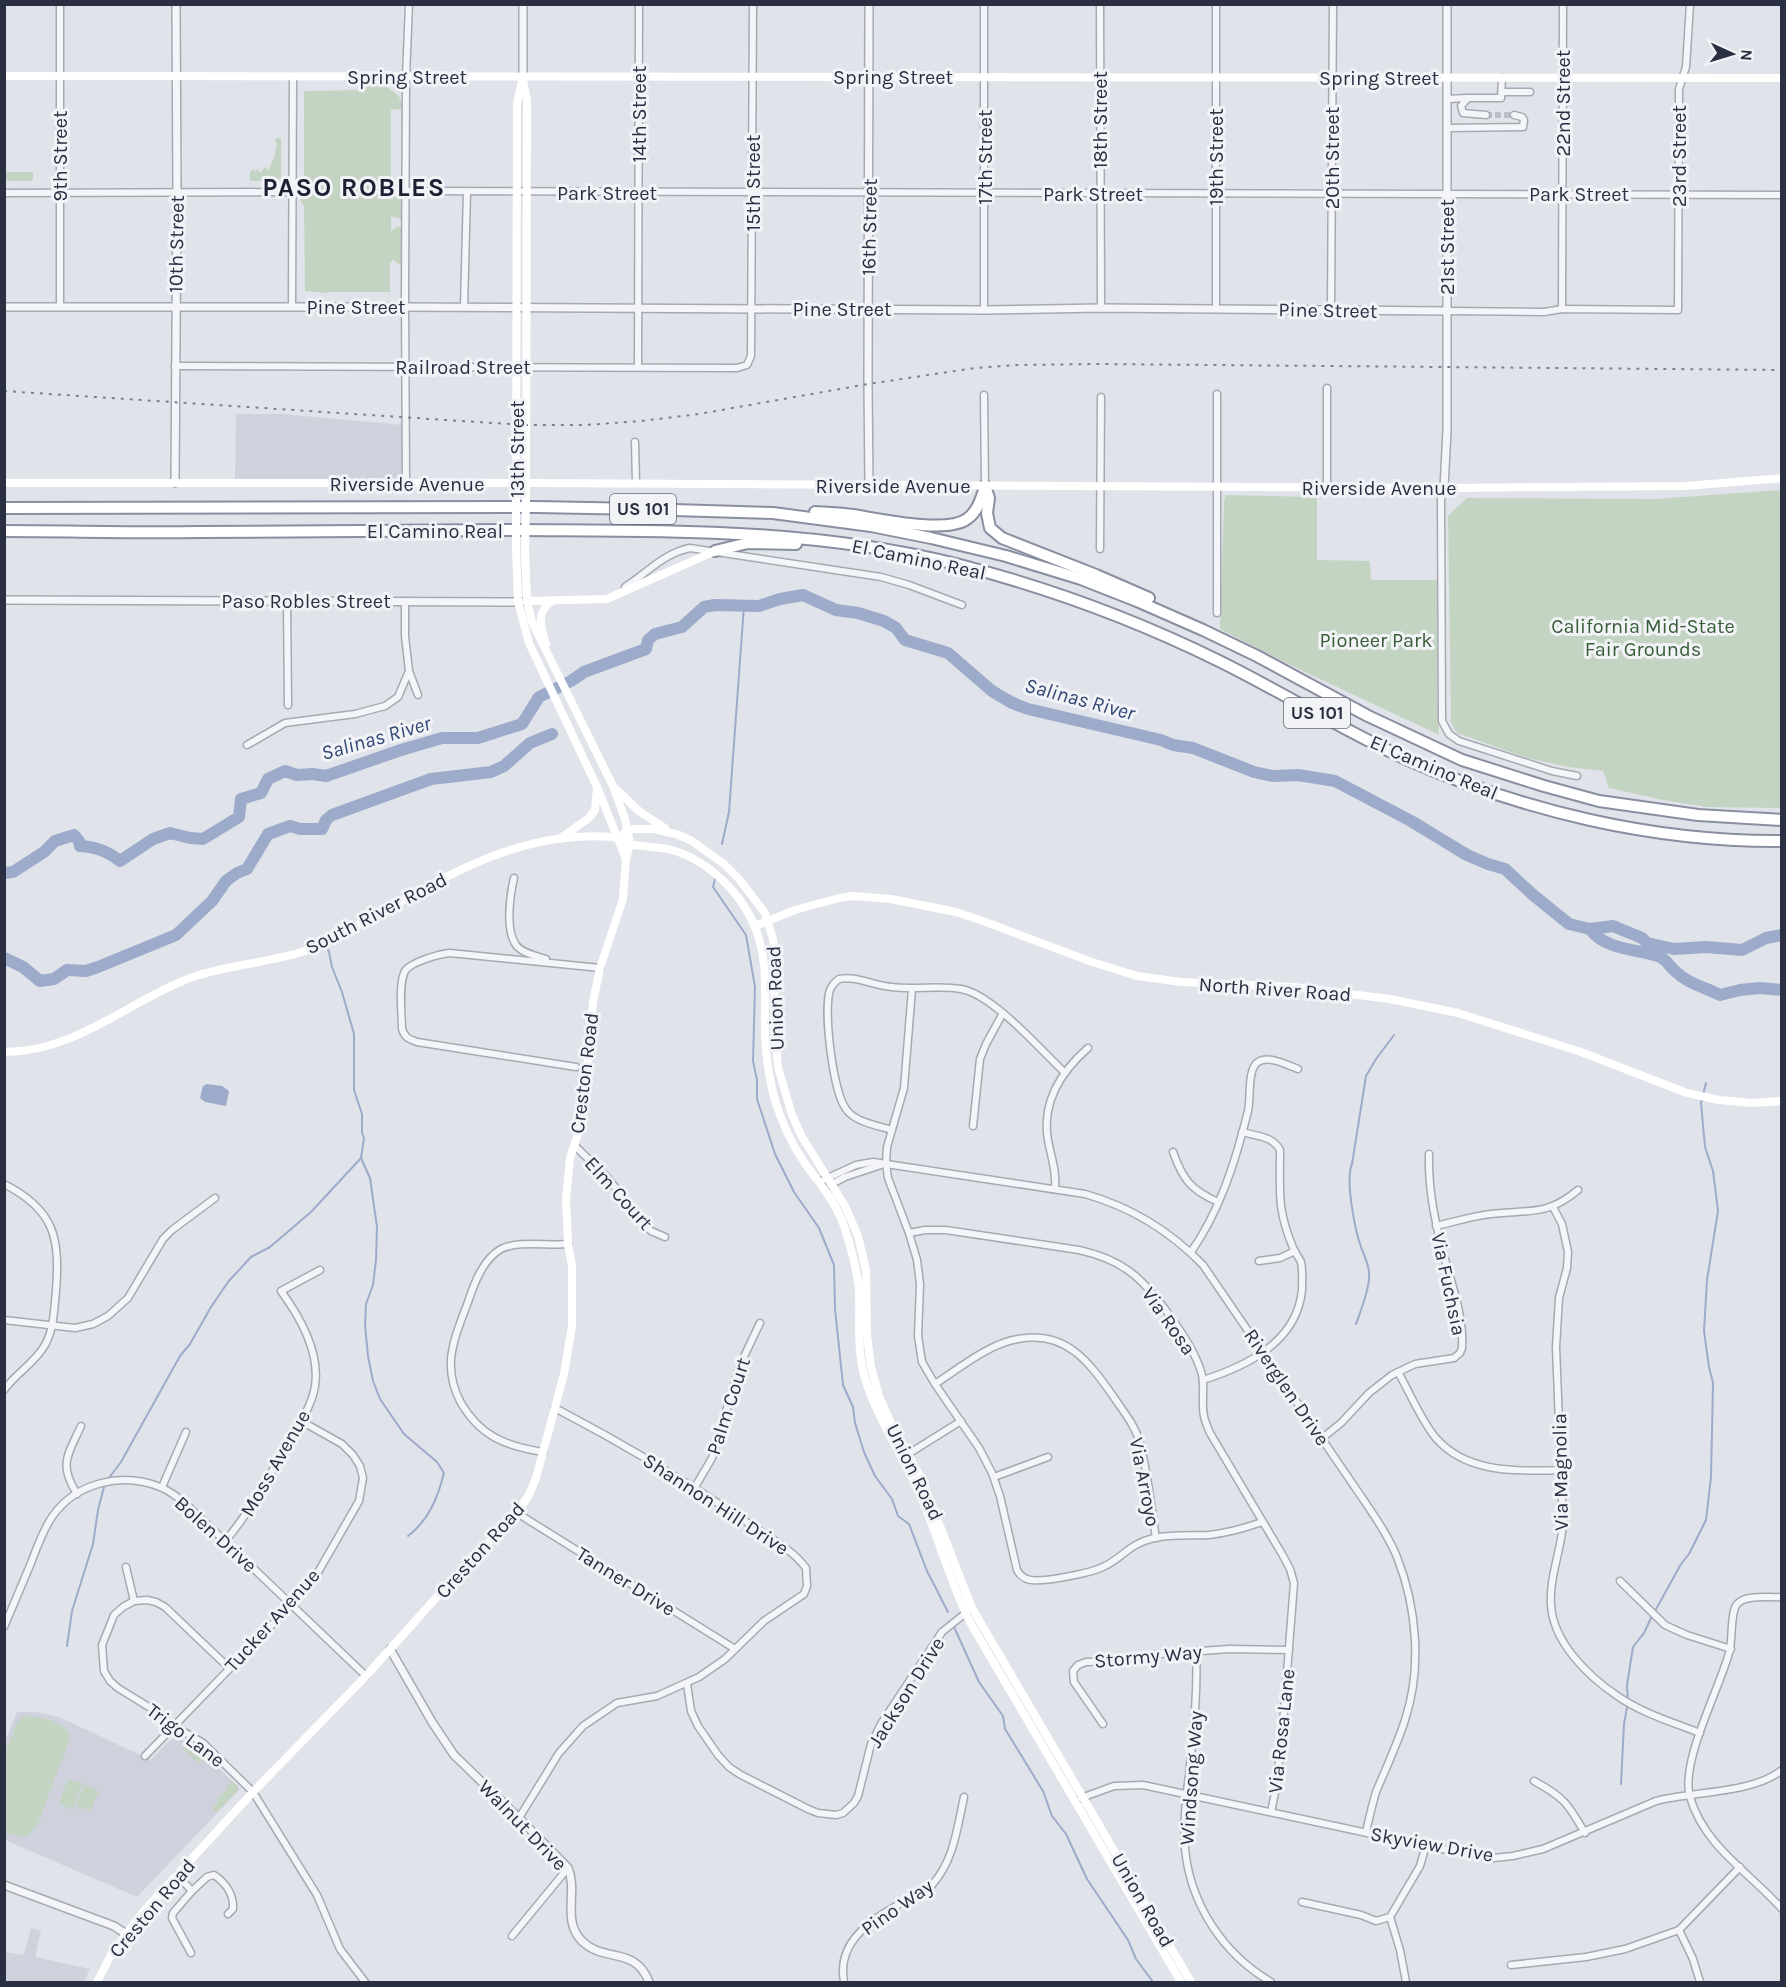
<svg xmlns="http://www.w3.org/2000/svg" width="1786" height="1987" font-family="Karla,sans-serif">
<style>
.built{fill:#cfd2dc}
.green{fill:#c4d4c2}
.water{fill:#9dabca}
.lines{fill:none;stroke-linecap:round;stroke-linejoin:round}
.stream{stroke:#9dabca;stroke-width:2}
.river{stroke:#9dabca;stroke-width:12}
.minor-tunnel{stroke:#bcbfc8;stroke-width:6;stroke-dasharray:6 3;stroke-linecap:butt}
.minor-casing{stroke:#a6a9b4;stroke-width:9}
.tertiary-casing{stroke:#a6a9b4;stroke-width:10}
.motorway-casing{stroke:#898ea1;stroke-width:14}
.minor{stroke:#f4f5f8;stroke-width:6}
.tertiary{stroke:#f4f5f8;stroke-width:7}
.secondary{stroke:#fff;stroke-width:8}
.motorway{stroke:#fff;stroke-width:10}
.rail{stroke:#7b8094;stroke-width:2;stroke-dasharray:3 6;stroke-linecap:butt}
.secondary-bridge{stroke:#fff;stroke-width:8}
.labels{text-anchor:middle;stroke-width:6;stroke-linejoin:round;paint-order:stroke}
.shield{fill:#f1f3f7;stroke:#666a78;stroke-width:1.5}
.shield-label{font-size:18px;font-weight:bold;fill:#2a2f42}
.street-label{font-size:20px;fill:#2a2f42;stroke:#f1f3f7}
.park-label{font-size:20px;fill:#385d37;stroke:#f1f3f7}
.water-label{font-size:21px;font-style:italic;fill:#334776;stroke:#f1f3f7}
.district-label{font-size:26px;font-weight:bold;letter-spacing:1.5px;fill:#1c2033;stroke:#f1f3f7}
</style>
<rect width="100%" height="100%" fill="#e1e3ea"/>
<g class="built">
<path d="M236 414H282L403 425V484L235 482Z"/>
<path d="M17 1712H36L59 1717 151 1760 166 1744 176 1736 201 1751 240 1789 137 1897 5 1840 4 1744Z"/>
<path d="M31 1928 41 1931 35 1957 90 1969 84 1982H5L4 1952 24 1955Z"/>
</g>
<g class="green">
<path d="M382 84 398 95 403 104 402 109 391 110V177L394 187 391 189V195L402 197 408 202 403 220 391 216V231L398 226 403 229 404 237 401 247 407 257 399 265 394 260 390 262V292H331L326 293 305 291 304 206 300 200 304 194V91L365 90 366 86Z"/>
<path d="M276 138H281V178L277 181H250V172L254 169 255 172 258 169 260 173 265 167 268 171 275 155 277 143 275 142Z"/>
<path d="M5 172H33V179L31 181H8L6 178Z"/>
<path d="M1781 490V808L1707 807 1663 800 1609 788 1603 771 1568 767 1527 758 1457 733 1451 723 1448 516 1467 498 1655 499Z"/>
<path d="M1226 495 1317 497V560L1370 561 1371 580H1438L1437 685 1439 735 1282 661 1220 629 1224 501Z"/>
<path d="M24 1717C38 1715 60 1721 69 1733V1741L38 1823C27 1841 22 1838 5 1832V1753L17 1722Z"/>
<path d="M188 1743 201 1751 212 1762 209 1765 207 1762 205 1764 202 1761 205 1757 198 1763 183 1749Z"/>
<path d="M68 1779 82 1784 73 1809 59 1804Z"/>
<path d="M232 1781 238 1786V1790L218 1811H215L210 1805 213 1807 219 1802 217 1800 227 1789 226 1787Z"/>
<path d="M84 1785 99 1791 91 1811 76 1806Z"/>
</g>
<g class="water">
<path d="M992 691C1005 692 1025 698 1028 712 1014 714 1001 701 992 691Z"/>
<path d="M207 1084 222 1086 229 1091 226 1106 205 1102 200 1098 203 1086Z"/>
</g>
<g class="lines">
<g class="stream">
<path d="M722 844 729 812 744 606"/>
<path d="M715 879 713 887 746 935 755 987 753 1061 757 1080V1099L775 1154 794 1192 819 1228 834 1265 835 1309 843 1385 853 1407 855 1423 864 1452 875 1476 892 1499 898 1516 909 1524 927 1571 948 1612"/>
<path d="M326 945 329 952 332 967 342 992 354 1034V1090L362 1114V1133L364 1138 361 1158 370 1178 377 1227 376 1260 373 1285 366 1304 365 1325 368 1356 373 1381 380 1399 404 1434 437 1462 444 1473C438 1497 429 1520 408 1536"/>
<path d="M1356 1324C1361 1310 1368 1293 1369 1279 1370 1267 1365 1258 1361 1247 1355 1230 1345 1180 1352 1164L1366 1076 1376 1059 1394 1035"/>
<path d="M1655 1611 1681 1564 1689 1554 1706 1520 1711 1477 1713 1383 1709 1367 1704 1331 1707 1280 1718 1211 1713 1171 1705 1147 1701 1103 1706 1083"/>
<path d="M954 1627 979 1682 1003 1716 1005 1729 1043 1791 1052 1816 1066 1834 1087 1879 1128 1940 1136 1959 1153 1982"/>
<path d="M67 1646 72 1611 93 1544 98 1510 105 1483 121 1462 180 1356 190 1344 211 1307 228 1282 251 1257 270 1247 311 1212 361 1158"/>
<path d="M1621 1784 1624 1724 1628 1702 1627 1685 1633 1647 1644 1633 1652 1616"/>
</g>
<g class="river">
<path d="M4 873 13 872 44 852 55 841 74 835 79 841 80 846C96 847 107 851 120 861L153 839 170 833 190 838 203 839 239 817 241 799 261 793 268 779 285 771 297 775 313 774 326 776 401 750 442 738H478L522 724 539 697 571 681 584 672 646 649 648 640 655 634 682 627 704 607 715 605 759 606 780 599 803 595 836 610 858 613 884 621 896 628 905 640 948 653 992 691 1012 703 1028 709 1161 740 1173 745 1193 748 1254 772 1272 776 1298 775 1335 781 1411 821 1467 855 1488 864 1505 869 1532 894 1569 924 1590 929 1613 926 1642 938 1647 943 1674 949 1706 947 1742 950 1766 938 1782 935"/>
<path d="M1590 929C1605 950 1636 949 1658 956 1667 959 1669 966 1675 971 1688 984 1705 987 1720 995L1740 990 1760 988 1782 990"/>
<path d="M4 958 23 967 40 981 54 979 67 970 86 971 98 967 176 935 212 901 226 881 237 873 247 869 268 834 290 826 300 829H322L326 820 332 815 431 779 491 772 504 766 530 743 552 734"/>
</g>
<path class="minor-tunnel" d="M1486 115H1514"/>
<g class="minor-casing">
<g id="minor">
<path d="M1100 4 1101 308"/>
<path d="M1216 4V309"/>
<path d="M1502 92H1530"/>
<path d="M1447 99 1467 98"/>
<path d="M1486 115 1463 113 1461 106 1468 98H1501L1502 78"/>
<path d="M1447 128 1523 127 1524 120 1522 117 1514 115"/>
<path d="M405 191 1782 195"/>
<path d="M4 193 292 192"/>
<path d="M292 306 293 77"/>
<path d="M60 307V4"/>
<path d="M464 307 467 192"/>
<path d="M1562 309 1563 4"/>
<path d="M984 310V4"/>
<path d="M1331 311 1333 4"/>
<path d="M1447 311 1544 312 1562 309 1678 310 1679 89 1686 67 1690 4"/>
<path d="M175 366 737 368 747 365 751 356 753 4"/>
<path d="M638 367 639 4"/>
<path d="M1327 388V487"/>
<path d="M984 395 985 486"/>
<path d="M635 442 636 483"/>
<path d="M406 483 405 296 406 77 409 4"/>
<path d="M1444 488 1441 499 1442 721 1449 734 1459 741 1552 771 1577 776"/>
<path d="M1100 549 1101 397"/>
<path d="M625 587C647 573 664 553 690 548L881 577 909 585 962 605"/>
<path d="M287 601 288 705"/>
<path d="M405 601V636L409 671 418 695"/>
<path d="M1217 613V394"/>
<path d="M247 745 285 723 355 714 385 706 398 697 409 671"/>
<path d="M514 878C510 895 505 930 516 945 522 953 536 956 546 959"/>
<path d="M912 989 904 1088 887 1147 886 1163 888 1178 909 1233 917 1260 920 1284 918 1336 922 1362 935 1384 979 1448 992 1473 1000 1496 1017 1570C1019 1574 1022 1577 1027 1579 1038 1584 1090 1573 1103 1567 1123 1558 1128 1544 1154 1538 1172 1534 1191 1536 1209 1535 1227 1533 1245 1528 1262 1522"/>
<path d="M576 1067 417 1042C409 1039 405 1038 402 1029 402 1015 398 984 405 971 411 962 439 954 450 953L600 968"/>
<path d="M973 1126 980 1059 986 1044 1003 1013"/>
<path d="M892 1130C879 1126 854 1122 846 1109 833 1092 823 1010 830 990 832 985 835 982 839 979 854 975 875 986 892 987 915 990 938 985 961 989 992 994 1040 1049 1064 1072"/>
<path d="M575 1146 607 1177 645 1225 651 1231 665 1237"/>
<path d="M1173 1152C1183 1180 1191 1190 1218 1202"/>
<path d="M819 1182 856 1165 873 1162 1085 1194C1131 1207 1170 1231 1203 1265L1365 1502C1377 1520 1389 1537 1397 1557 1417 1608 1422 1668 1405 1720 1397 1745 1386 1768 1376 1792 1372 1805 1369 1819 1366 1832"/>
<path d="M4 1184C55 1210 60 1238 56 1291 54 1310 54 1329 45 1345 35 1363 16 1373 4 1390"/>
<path d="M830 1185 845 1177 884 1164"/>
<path d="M1055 1189C1057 1168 1049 1153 1047 1133 1044 1099 1063 1070 1088 1048"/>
<path d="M1553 1207 1562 1224 1568 1252 1567 1268 1559 1298 1556 1347 1563 1524C1561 1551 1549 1578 1551 1605 1553 1642 1588 1676 1616 1695 1641 1713 1672 1722 1700 1733"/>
<path d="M1436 1226C1454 1222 1472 1216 1491 1214 1528 1209 1546 1217 1578 1190"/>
<path d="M909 1233 925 1230H946L1079 1250C1097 1254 1114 1260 1129 1271 1153 1288 1195 1346 1202 1375 1205 1388 1201 1403 1204 1416 1205 1422 1208 1428 1210 1433L1282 1554 1290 1569 1294 1583 1283 1724 1276 1788 1271 1812"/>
<path d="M1191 1252C1220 1211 1236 1160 1248 1111 1251 1098 1247 1069 1258 1062 1269 1055 1287 1065 1298 1069"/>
<path d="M1259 1261 1280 1258 1295 1251"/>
<path d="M4 1320 75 1328 93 1324 108 1316 128 1298 163 1239 172 1230 215 1198"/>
<path d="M1398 1372C1410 1393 1420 1418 1435 1437 1466 1474 1517 1471 1562 1470"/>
<path d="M1203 1380C1247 1366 1297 1342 1302 1290 1302 1281 1303 1271 1301 1262 1299 1258 1296 1254 1294 1250 1288 1236 1283 1221 1281 1206 1279 1188 1280 1168 1280 1150 1273 1136 1256 1136 1242 1132"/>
<path d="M935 1384C960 1368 988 1344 1018 1339 1066 1330 1089 1362 1113 1396 1123 1411 1135 1425 1140 1443 1148 1474 1151 1507 1156 1538"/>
<path d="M1321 1439 1341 1423 1369 1393 1392 1375 1415 1364 1454 1358 1460 1353 1462 1348C1464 1317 1452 1285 1444 1256 1435 1222 1428 1189 1429 1154"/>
<path d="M543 1452C506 1446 481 1437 461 1403 454 1390 450 1374 451 1359 453 1339 461 1321 468 1302 474 1284 483 1259 501 1249 518 1240 549 1246 568 1244"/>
<path d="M905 1456 961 1421"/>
<path d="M994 1477 1048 1457"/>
<path d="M162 1487 186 1432"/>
<path d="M695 1487 712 1458 740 1365 760 1323"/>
<path d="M77 1494C58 1464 68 1455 81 1426"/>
<path d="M517 1513 735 1649"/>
<path d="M226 1540C246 1517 261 1489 277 1463 289 1442 304 1421 312 1398 325 1361 303 1321 281 1291L320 1270"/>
<path d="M126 1567 134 1601"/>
<path d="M1620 1581 1665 1625 1687 1635 1731 1649"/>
<path d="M1782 1597C1769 1598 1746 1594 1737 1604 1730 1613 1733 1640 1729 1653 1719 1690 1680 1762 1690 1797 1704 1846 1749 1872 1782 1909"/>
<path d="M4 1627C13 1606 22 1584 31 1563 37 1547 43 1530 52 1517 76 1482 122 1472 160 1487 170 1491 179 1498 187 1505L366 1676"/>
<path d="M1196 1651C1198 1693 1193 1734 1189 1775 1186 1799 1183 1824 1185 1848 1190 1904 1223 1954 1271 1982"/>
<path d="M229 1668 165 1607 156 1602 147 1600 134 1601 123 1607 114 1615 102 1645 104 1671 110 1681 118 1688 152 1709 174 1726 203 1743 253 1792 317 1895 340 1949 365 1982"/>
<path d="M687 1684 691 1711 698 1726 718 1755 729 1767 741 1775 808 1809 818 1813 836 1815 843 1813 854 1803 858 1796 871 1744 881 1724 942 1632 967 1612"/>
<path d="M1103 1724 1074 1682 1073 1671 1078 1665 1086 1662 1114 1661 1160 1654 1229 1649 1289 1650"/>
<path d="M145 1756 268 1629 305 1589 317 1574 359 1501 363 1478 360 1466 353 1455 342 1444 301 1421"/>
<path d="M1534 1781C1564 1797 1568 1804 1585 1833"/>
<path d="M1081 1798 1114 1786 1143 1785 1442 1849 1493 1858 1513 1856 1543 1849 1656 1801C1693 1791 1752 1794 1782 1770"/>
<path d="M519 1818 559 1753 583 1726 617 1703 657 1696 699 1677 725 1659 764 1621 804 1594 807 1586 806 1568C792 1549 768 1537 748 1523 686 1481 622 1443 555 1408"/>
<path d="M177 1875 192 1891 173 1913 172 1918 191 1953"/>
<path d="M192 1891 207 1877 214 1875C226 1883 234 1895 233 1909L228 1914"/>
<path d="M1302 1902 1361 1915 1376 1921 1390 1917 1420 1866 1426 1845"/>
<path d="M1390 1917 1400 1950 1406 1982"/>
<path d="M1679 1930 1693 1959 1700 1982"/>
<path d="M512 1936 568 1868"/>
<path d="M1511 1965 1586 1957 1625 1949 1679 1930 1740 1867"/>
<path d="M844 1982C834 1929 896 1909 932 1885 954 1860 957 1829 964 1797"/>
</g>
</g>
<g class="tertiary-casing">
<g id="tertiary">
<path d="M523 77V4"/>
<path d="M4 307H396L984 310 1101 308 1447 311"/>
<path d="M175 483 177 191 176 4"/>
<path d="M869 486 868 384 869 4"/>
<path d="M1444 488 1447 430V4"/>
<path d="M4 600 521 602"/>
<path d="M390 1649 432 1722 454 1755 519 1818 568 1868C578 1891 562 1920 581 1940 604 1964 635 1945 649 1982"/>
<path d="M4 1885 114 1926 126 1934"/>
</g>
</g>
<g class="motorway-casing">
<g id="motorway">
<path d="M985 486 989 498 987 513 990 528 1002 538 1096 575 1149 598"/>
<path d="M4 508 536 507 641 509 773 513 871 526 931 538 1006 556 1081 579 1137 601 1203 630 1257 656 1368 716 1462 760 1544 786 1599 801 1698 815 1782 820"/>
<path d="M815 512C828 513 840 513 853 515 879 519 946 534 967 519 978 511 981 499 985 487"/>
<path d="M4 531C69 531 133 533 198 532 305 532 413 530 520 530 670 531 813 528 960 565 1049 588 1136 620 1219 661 1282 692 1342 730 1406 759 1523 811 1653 842 1782 841"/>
<path d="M715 551 748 543 796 544"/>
</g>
</g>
<use href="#minor" class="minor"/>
<use href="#tertiary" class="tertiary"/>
<g class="secondary">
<path d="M4 76 1782 78"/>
<path d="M523 80 527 100 526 501"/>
<path d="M4 483H526L1444 488 1686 486 1782 478"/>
<path d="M516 501 517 103 523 77"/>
<path d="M516 550 518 602 529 643 597 787 626 859"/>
<path d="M527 601 607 599 715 551"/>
<path d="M546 644C541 627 535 613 552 601"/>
<path d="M617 790 640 812 665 828"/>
<path d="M624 833 634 829H655L679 835 692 841 724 864 739 879 765 913 773 939 775 956 774 1022 778 1067 792 1115 802 1137 845 1206 858 1236 866 1270 867 1335 871 1367 879 1396 891 1423 922 1480 972 1608 1191 1982"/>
<path d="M559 839 589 818 595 810 597 788"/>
<path d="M755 926 795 910 839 898 853 896 891 899 956 912 983 921 1092 962 1137 976 1181 982 1294 987 1390 999 1458 1013 1581 1052 1687 1093 1719 1100 1752 1103 1782 1101"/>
<path d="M4 1052C76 1052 127 1002 190 978 229 964 272 963 311 949 411 904 494 828 612 837 620 838 626 844 635 845 647 847 660 847 672 850 709 861 743 894 756 930 769 964 764 999 765 1035 766 1055 769 1077 774 1097 781 1121 792 1145 806 1165 821 1185 837 1204 845 1229 851 1248 857 1269 859 1290 860 1317 857 1344 863 1371 874 1414 900 1450 918 1490 938 1534 949 1581 971 1624L1181 1982"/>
<path d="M97 1982 112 1953 143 1912 253 1792 366 1676 443 1590 517 1513 529 1495 536 1478 564 1374 572 1326V1266L568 1244 566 1200 570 1158 581 1125 584 1101 593 1002 600 968 623 899 626 859 630 844 625 819 613 786 532 622 527 601 525 551"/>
</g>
<use href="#motorway" class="motorway"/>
<path class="rail" d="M4 391 461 421 526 425H585L641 421 699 414 868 384 975 368 1016 365 1100 364 1782 370"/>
<g class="secondary-bridge">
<path d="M516 550V501"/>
<path d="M525 551 526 501"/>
</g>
</g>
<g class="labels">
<g class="shield">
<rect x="610" y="494" width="66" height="30" rx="4.5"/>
<rect x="1284" y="698" width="66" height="30" rx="4.5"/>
</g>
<g class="shield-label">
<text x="643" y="515">US 101</text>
<text x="1317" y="719">US 101</text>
</g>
<g class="street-label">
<text x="407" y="84">Spring Street</text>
<text x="893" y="84">Spring Street</text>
<text x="1379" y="85">Spring Street</text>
<text transform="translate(1563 103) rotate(-90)" y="7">22nd Street</text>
<text transform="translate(639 114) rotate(-90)" y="7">14th Street</text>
<text transform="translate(1100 120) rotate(-90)" y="7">18th Street</text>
<text transform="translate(60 156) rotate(-90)" y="7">9th Street</text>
<text transform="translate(1679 156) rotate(-90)" y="7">23rd Street</text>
<text transform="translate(985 157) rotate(-90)" y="7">17th Street</text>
<text transform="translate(1216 157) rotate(-90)" y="7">19th Street</text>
<text transform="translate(1332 158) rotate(-90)" y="7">20th Street</text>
<text transform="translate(753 183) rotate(-90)" y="7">15th Street</text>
<text x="607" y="200">Park Street</text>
<text x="1093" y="201">Park Street</text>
<text x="1579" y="201">Park Street</text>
<text transform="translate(869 227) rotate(-89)" y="7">16th Street</text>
<text transform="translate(176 244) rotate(-89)" y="7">10th Street</text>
<text transform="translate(1447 247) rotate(-90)" y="7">21st Street</text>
<text x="356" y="314">Pine Street</text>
<text x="842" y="316">Pine Street</text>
<text transform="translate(1328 310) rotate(1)" y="7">Pine Street</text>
<text x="463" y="374">Railroad Street</text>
<text transform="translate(517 449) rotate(-90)" y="7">13th Street</text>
<text x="407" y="491">Riverside Avenue</text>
<text x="893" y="493">Riverside Avenue</text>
<text x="1379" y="495">Riverside Avenue</text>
<text x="435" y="538">El Camino Real</text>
<text transform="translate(919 559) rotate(12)" y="7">El Camino Real</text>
<text x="306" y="608">Paso Robles Street</text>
<text transform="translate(1434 767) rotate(23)" y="7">El Camino Real</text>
<text transform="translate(376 913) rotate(-27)" y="7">South River Road</text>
<text transform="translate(1275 989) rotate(4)" y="7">North River Road</text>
<text transform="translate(775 998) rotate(-92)" y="7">Union Road</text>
<text transform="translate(584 1073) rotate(-83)" y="7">Creston Road</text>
<text transform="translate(619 1193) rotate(48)" y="7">Elm Court</text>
<text transform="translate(1449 1284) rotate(78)" y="7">Via Fuchsia</text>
<text transform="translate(1169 1321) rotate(55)" y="7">Via Rosa</text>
<text transform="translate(1287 1387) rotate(56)" y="7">Riverglen Drive</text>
<text transform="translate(728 1406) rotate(-72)" y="7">Palm Court</text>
<text transform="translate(275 1463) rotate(-60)" y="7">Moss Avenue</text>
<text transform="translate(915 1472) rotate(64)" y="7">Union Road</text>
<text transform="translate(1560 1472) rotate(-91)" y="7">Via Magnolia</text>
<text transform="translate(1145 1482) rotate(79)" y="7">Via Arroyo</text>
<text transform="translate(716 1504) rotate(33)" y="7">Shannon Hill Drive</text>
<text transform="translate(216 1534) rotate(42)" y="7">Bolen Drive</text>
<text transform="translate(480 1550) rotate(-48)" y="7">Creston Road</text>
<text transform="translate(626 1581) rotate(32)" y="7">Tanner Drive</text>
<text transform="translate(272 1620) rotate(-48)" y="7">Tucker Avenue</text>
<text transform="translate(1148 1656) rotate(-5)" y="7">Stormy Way</text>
<text transform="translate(906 1692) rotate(-58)" y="7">Jackson Drive</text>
<text transform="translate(1281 1731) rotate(-84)" y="7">Via Rosa Lane</text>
<text transform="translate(186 1735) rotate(37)" y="7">Trigo Lane</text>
<text transform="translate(1191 1778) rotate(-86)" y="7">Windsong Way</text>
<text transform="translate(523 1825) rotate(46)" y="7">Walnut Drive</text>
<text transform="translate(1432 1844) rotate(10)" y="7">Skyview Drive</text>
<text transform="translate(1143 1900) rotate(60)" y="7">Union Road</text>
<text transform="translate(897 1907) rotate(-35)" y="7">Pino Way</text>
<text transform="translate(152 1908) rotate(-50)" y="7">Creston Road</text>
</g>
<g class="park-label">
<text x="1643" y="633">California Mid-State<tspan x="1643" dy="23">Fair Grounds</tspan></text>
<text x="1376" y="647">Pioneer Park</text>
</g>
<g class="water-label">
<text transform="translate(1080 699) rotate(15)" y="7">Salinas River</text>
<text transform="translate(376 738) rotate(-16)" y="7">Salinas River</text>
</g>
<g class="district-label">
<text x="354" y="196">PASO ROBLES</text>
</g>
</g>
<rect width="1786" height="1987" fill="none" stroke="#2a2f42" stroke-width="12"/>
<g transform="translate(1732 54) rotate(94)" stroke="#f1f3f7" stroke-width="4.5" paint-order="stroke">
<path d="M0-4.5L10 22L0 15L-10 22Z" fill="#2a2f42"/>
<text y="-9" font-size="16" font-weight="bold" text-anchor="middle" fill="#2a2f42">N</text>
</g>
</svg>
